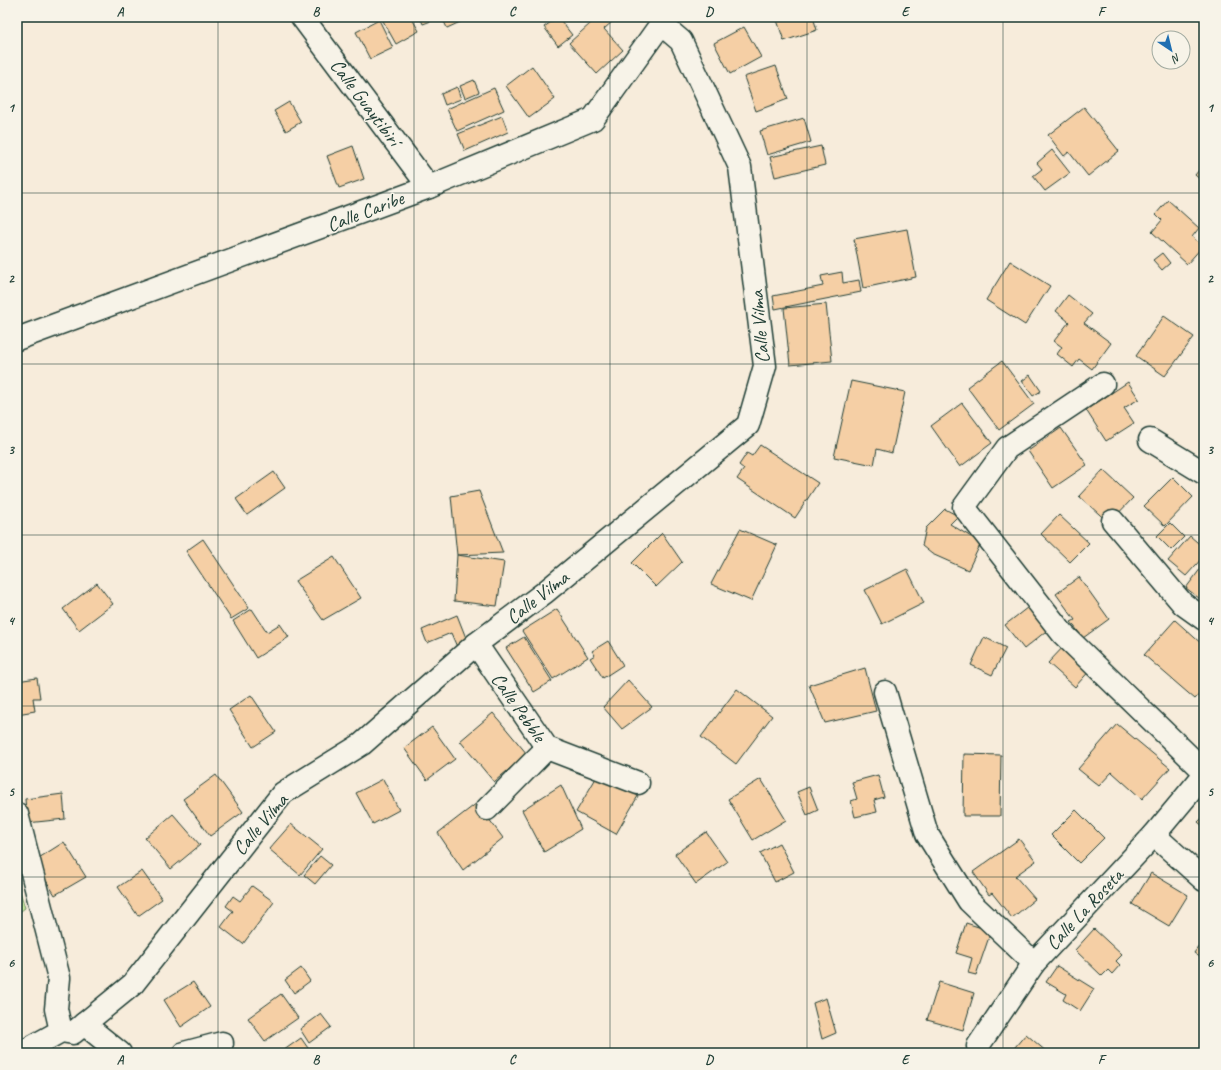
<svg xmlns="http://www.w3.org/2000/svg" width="1221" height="1070" font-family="Caveat,sans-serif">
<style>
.green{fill:#c0e29b;stroke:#709068}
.building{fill:#f5cfa5;stroke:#1f3d34}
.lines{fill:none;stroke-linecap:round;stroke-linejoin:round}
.street-casing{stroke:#1f3d34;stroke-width:25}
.street{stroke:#f7f3e8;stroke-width:22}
.grid{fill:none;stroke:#1f3d34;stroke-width:1;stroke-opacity:0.55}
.labels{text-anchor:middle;stroke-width:3;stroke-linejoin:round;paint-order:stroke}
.street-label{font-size:20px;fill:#1f3d34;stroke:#f7f3e8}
.neatline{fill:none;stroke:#1f3d34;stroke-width:1.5}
.grid-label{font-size:13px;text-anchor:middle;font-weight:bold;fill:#1f3d34}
</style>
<rect width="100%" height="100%" fill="#f7ecdb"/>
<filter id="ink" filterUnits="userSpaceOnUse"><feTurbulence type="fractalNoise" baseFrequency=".025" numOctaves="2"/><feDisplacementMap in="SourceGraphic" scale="8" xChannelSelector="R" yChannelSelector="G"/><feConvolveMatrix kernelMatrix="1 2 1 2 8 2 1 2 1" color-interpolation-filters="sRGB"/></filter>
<g filter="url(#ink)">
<path class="green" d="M17 881 25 908 17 914Z"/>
<g class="building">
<path d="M386 17H411L419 31 396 44 382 19Z"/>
<path d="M420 17H438L439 18 423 24Z"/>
<path d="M442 17H471L447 28Z"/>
<path d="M558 17 572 35 558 46 544 27Z"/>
<path d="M612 17 614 20 604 29 623 50 597 74 569 43 591 23 587 17Z"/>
<path d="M776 17H813L817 30 784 41Z"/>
<path d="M379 20 393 48 370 59 356 32Z"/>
<path d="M744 27 761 57 730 74 714 43Z"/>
<path d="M532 66 555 99 529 118 506 86Z"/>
<path d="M776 66 788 99 756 111 744 77Z"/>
<path d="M474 80 479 92 465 98 460 86Z"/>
<path d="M457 87 461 99 445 105 441 94Z"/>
<path d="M494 88 504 110 457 131 447 109Z"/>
<path d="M289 102 301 122 286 131 274 111Z"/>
<path d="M1084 107 1119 151 1088 176 1069 152 1064 156 1048 135Z"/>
<path d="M502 116 508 132 465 151 458 134Z"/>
<path d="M804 118 811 142 767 155 760 131Z"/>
<path d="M353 146 364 179 339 188 327 156Z"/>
<path d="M821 146 825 165 775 177 770 157Z"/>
<path d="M1052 150 1070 173 1045 191 1033 176 1042 169 1037 163Z"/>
<path d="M1204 164V183L1195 175Z"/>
<path d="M1168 200 1199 228 1192 237 1203 246 1187 264 1152 232 1162 220 1156 214Z"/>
<path d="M907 229 916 277 863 288 854 239Z"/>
<path d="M1162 253 1170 263 1162 270 1153 260Z"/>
<path d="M1010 261 1050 286 1025 325 986 300Z"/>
<path d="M842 272 843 283 859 280 861 292 775 309 773 296 823 286 821 276Z"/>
<path d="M1068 295 1092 314 1084 323 1111 343 1092 369 1079 359 1073 367 1057 354 1062 347 1054 341 1069 322 1056 311Z"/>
<path d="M826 304 832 361 790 365 784 308Z"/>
<path d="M1164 316 1194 337 1165 376 1136 356Z"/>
<path d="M1002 361 1034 404 999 430 967 387Z"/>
<path d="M1030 375 1041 391 1033 396 1022 381Z"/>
<path d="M851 381 905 392 892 453 877 449 874 465 834 457Z"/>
<path d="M1128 382 1139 399 1124 408 1134 423 1106 441 1086 410Z"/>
<path d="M962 403 992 443 960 467 931 426Z"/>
<path d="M1061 428 1087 465 1053 488 1028 451Z"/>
<path d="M760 445 818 483 795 518 737 479 744 469 739 465 747 453 752 456Z"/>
<path d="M1103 470 1133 498 1109 523 1079 496Z"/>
<path d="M274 472 285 488 247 515 236 499Z"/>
<path d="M1173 477 1193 497 1165 526 1144 506Z"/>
<path d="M479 491 503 553 457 555 451 496Z"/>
<path d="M945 509 958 516 950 524 981 543 968 570 932 554 922 546 926 528Z"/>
<path d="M1059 515 1089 543 1070 562 1041 534Z"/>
<path d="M1170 523 1184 537 1171 550 1157 536Z"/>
<path d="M740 529 777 545 751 601 711 584Z"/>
<path d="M662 533 682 562 656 587 632 563Z"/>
<path d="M1190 536 1204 548V556L1186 576 1168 561Z"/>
<path d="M203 539 249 608 231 619 186 551Z"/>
<path d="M457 555 504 562 497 606 454 601Z"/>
<path d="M334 557 361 598 323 620 295 581Z"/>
<path d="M1204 564V602L1186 588Z"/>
<path d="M907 569 924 603 882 624 865 590Z"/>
<path d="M1079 577 1109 619 1083 638 1071 622 1075 620 1056 594Z"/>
<path d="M97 583 113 604 79 630 63 609Z"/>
<path d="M1032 604 1051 627 1024 649 1005 625Z"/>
<path d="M252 609 267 632 280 624 289 637 256 658 233 621Z"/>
<path d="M557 609 588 657 553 679 522 631Z"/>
<path d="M457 615 468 643 457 647 451 633 427 643 422 630Z"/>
<path d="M1175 620 1204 646V689L1195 699 1144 655Z"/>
<path d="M524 637 552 681 534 692 506 648Z"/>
<path d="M984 637 1006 648 992 675 971 665Z"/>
<path d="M608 641 623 665 603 678 590 658 595 655 592 651Z"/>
<path d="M1066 644 1092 668 1075 687 1048 663Z"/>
<path d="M865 668 876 711 825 723 809 685Z"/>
<path d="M37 678 40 698H33L35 711 17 714V681Z"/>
<path d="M628 680 652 707 622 729 603 707Z"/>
<path d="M737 689 772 716 736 764 701 737Z"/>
<path d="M251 695 276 732 253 747 229 710Z"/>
<path d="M493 713 527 754 494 782 460 741Z"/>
<path d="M1117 724 1170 768 1142 799 1112 772 1099 786 1078 769Z"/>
<path d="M432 727 455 759 427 780 404 748Z"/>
<path d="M964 754 1001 755 1000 816H963Z"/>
<path d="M599 773 638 796 616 834 576 812Z"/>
<path d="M216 775 243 812 210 836 183 799Z"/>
<path d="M878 775 884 797 874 800 877 812 855 817 851 801 857 799 852 782Z"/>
<path d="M383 779 399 810 373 824 356 793Z"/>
<path d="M761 779 786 820 753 840 728 799Z"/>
<path d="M561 785 581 829 544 852 522 810Z"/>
<path d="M809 787 818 810 807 815 797 792Z"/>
<path d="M63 794 65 819 27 823 25 799Z"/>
<path d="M477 803 503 838 463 870 438 833Z"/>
<path d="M1076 810 1104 838 1079 863 1051 835Z"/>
<path d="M173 814 200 845 171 869 145 838Z"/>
<path d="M1204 816V827L1198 822Z"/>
<path d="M291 824 322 849 300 875 269 849Z"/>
<path d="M706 832 727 862 696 884 675 854Z"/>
<path d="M1019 839 1036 861 1015 876 1035 899 1012 918 992 893 989 895 973 872Z"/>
<path d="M64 842 86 877 55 895 34 861Z"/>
<path d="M779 843 794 872 775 882 760 853Z"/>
<path d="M320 856 331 865 315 884 304 875Z"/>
<path d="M142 871 162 899 138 916 118 887Z"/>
<path d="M1151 873 1188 895 1169 926 1132 904Z"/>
<path d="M252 886 274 902 243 944 221 927 233 911 226 906 233 896 240 901Z"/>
<path d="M966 923 991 931 976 975 968 973 972 958 956 953Z"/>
<path d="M1094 929 1122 955 1116 961 1120 965 1112 974 1108 970 1102 976 1075 950Z"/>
<path d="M1204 939V960L1194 953Z"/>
<path d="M1057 966 1094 989 1080 1011 1063 1000 1066 994 1046 982Z"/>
<path d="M301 968 310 981 294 993 285 980Z"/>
<path d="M193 982 210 1007 181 1027 164 1000Z"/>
<path d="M939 982 974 993 963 1030 927 1020Z"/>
<path d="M281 994 298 1018 265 1041 248 1018Z"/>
<path d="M826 998 836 1033 822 1039 813 1003Z"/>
<path d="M321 1014 331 1027 309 1043 300 1029Z"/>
<path d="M1026 1034 1048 1053H1010Z"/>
<path d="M301 1038 310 1051 307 1053H280Z"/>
</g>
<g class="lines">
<g class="street-casing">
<g id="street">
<path d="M302 17 429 187"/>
<path d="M17 339 429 187 593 119 666 17"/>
<path d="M1103 384 1007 448 964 507 1063 634 1204 771"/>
<path d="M1150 440 1204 473"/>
<path d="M1113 521 1183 604 1204 619"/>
<path d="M476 644 547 748 638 783"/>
<path d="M885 692 927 834 969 901 1034 963"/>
<path d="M487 809 547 748"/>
<path d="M17 814 59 978 56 1009 61 1031"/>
<path d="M1154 835 1204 880"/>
<path d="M84 1024 120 1053"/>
<path d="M21 1053 61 1031 73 1033 133 984 283 793 362 744 476 644 544 593 748 425 765 366 740 167 681 41 661 24"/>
<path d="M184 1053 222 1043"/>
<path d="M979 1053 978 1046 1034 963 1154 835 1204 775"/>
</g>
</g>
<use href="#street" class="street"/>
</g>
</g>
<path class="grid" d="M218 17V1053M414 17V1053M610 17V1053M807 17V1053M1003 17V1053M17 193H1204M17 364H1204M17 535H1204M17 706H1204M17 877H1204"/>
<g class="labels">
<g class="street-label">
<text transform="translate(366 102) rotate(53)" y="7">Calle Guaytibirí</text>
<text transform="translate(365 211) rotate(-21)" y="7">Calle Caribe</text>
<text transform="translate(759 327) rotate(-95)" y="7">Calle Vilma</text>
<text transform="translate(537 597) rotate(-38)" y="7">Calle Vilma</text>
<text transform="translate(519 707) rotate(55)" y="7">Calle Pebble</text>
<text transform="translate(260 824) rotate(-50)" y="7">Calle Vilma</text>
<text transform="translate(1084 909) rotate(-47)" y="7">Calle La Roseta</text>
</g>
</g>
<rect width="1221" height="1070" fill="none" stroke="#f7f3e8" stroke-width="44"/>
<g transform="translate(1171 50) rotate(145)"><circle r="19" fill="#f7f3e8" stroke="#a1aaa0"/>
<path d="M0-3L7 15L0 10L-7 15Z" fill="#1f6fb2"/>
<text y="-6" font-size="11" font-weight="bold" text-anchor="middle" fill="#1f3d34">N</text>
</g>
<rect x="22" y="22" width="1177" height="1026" class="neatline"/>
<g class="grid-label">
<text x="120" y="16">A</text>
<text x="316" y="16">B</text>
<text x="512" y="16">C</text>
<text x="709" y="16">D</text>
<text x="905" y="16">E</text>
<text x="1101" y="16">F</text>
<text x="11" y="112">1</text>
<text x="1210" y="112">1</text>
<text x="11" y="283">2</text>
<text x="1210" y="283">2</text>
<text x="11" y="454">3</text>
<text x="1210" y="454">3</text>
<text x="11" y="625">4</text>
<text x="1210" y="625">4</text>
<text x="11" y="796">5</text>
<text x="1210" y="796">5</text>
<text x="11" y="967">6</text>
<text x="1210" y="967">6</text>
<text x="120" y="1064">A</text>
<text x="316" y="1064">B</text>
<text x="512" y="1064">C</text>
<text x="709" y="1064">D</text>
<text x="905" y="1064">E</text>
<text x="1101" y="1064">F</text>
</g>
</svg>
